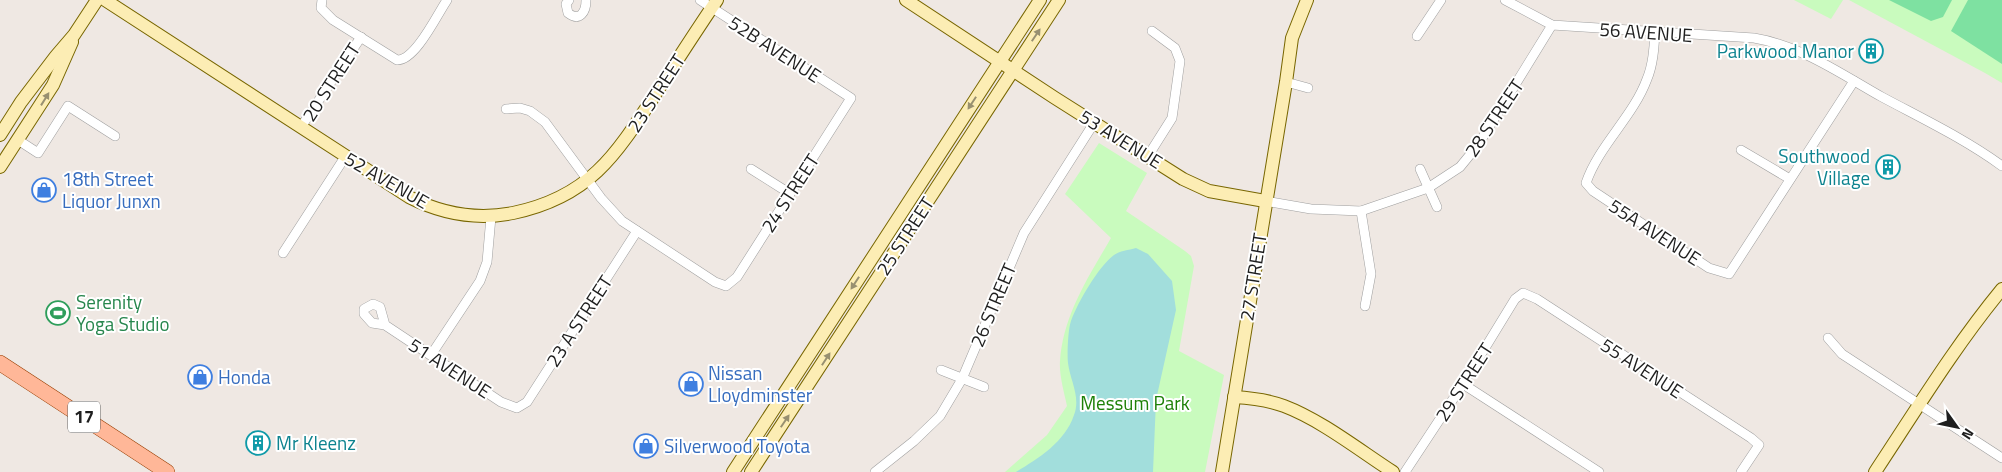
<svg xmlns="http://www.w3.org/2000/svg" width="2002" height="472" font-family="'Titillium Web',sans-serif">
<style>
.park{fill:#c9fbbe}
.pitch{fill:#7ee1a1}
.water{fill:#a2dedc}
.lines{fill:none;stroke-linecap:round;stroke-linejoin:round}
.street-casing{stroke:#9f9f9f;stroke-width:10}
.secondary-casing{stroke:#786601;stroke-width:14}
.primary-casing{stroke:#973d00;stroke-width:16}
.street{stroke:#fff;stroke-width:9}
.secondary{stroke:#fcedb4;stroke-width:12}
.primary{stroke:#ffb798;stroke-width:15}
.oneway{fill:#989070}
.labels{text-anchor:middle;stroke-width:4;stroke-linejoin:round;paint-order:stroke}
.shield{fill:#fff;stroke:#626262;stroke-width:1}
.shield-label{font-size:18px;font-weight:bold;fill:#1e1e1e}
.street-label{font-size:19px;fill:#1e1e1e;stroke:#fff}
.culture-label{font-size:19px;fill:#0d838f;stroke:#fff;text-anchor:end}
.shop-label{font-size:19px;fill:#366cbe;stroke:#fff;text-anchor:start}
.leisure-label{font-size:19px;fill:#27864d;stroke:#fff;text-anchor:start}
.park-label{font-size:19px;fill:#1d8007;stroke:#fff}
</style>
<rect width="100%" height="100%" fill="#efe8e3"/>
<g class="park">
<path d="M1794 0H1843L1831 19Z"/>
<path d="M1849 0H2002V83L1985 73Z"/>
<path d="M1099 143 1147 173 1126 211 1185 251 1191 256 1194 266 1179 351 1224 375 1205 472H1005L1047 435 1067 406C1064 392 1059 375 1060 361 1063 315 1089 276 1111 238L1065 194Z"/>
</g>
<g class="pitch">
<path d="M1889 0H1952L1943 17 1931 21Z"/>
<path d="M1968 0H2002V64L1951 31Z"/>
</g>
<path class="water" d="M1136 248 1148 254 1172 281 1176 310 1156 400 1153 472H1016C1039 458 1065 442 1074 415 1081 397 1070 380 1068 363 1067 354 1068 329 1071 321 1078 302 1098 267 1114 255 1119 251 1129 250 1136 248Z"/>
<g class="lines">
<g class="street-casing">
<g id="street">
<path d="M322 0 321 8 333 20 397 60C415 61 437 15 447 0"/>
<path d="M569 0 566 4 568 13C580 22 586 12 586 0"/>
<path d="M1505 0 1552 25 1754 38C1802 46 1841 74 1882 97 1923 119 1965 139 2002 166"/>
<path d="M1655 33C1654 48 1653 65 1647 79 1633 117 1599 145 1586 183L1593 191 1709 268 1729 274 1854 81"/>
<path d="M1417 36 1441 0"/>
<path d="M1286 82 1308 88"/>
<path d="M506 109 520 108 530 111 545 122 601 198 622 221 715 282 726 286 737 277 851 98 700 0"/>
<path d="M301 127 361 37"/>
<path d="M18 140 38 153 68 106 115 136"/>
<path d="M1741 150 1790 179"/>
<path d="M1148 156 1172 118 1180 61 1175 48 1152 31"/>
<path d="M751 169 789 193"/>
<path d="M1420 169 1437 207"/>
<path d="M1265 201 1311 209 1361 211 1428 188 1460 167 1478 145 1552 25"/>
<path d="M1361 211 1371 274 1365 306"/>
<path d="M283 253 345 157"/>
<path d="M385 325 380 307 373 304 364 309V314L372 323 385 325 501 402 517 408 527 402 637 231"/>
<path d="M1828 338 1842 354 2002 458"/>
<path d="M431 355 480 281 487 262 491 217"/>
<path d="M941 370 984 387"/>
<path d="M1463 384 1599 472"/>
<path d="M875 472 914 441 940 416 962 379 1024 233 1094 123"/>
<path d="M1405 472 1463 384 1515 299 1523 293 1537 299 1751 438 1759 445 1741 472"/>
</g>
</g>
<g class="secondary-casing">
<g id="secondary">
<path d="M105 0 409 197C442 214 477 220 513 213 590 197 616 155 656 93 676 62 696 31 717 0"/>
<path d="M906 0 1055 98 1183 179 1209 191 1265 201"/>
<path d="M0 135 21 102 56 56 74 35 97 0"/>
<path d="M0 167 53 85 72 42"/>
<path d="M1234 397C1251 398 1268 400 1284 406 1321 420 1359 450 1393 472"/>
<path d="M733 472 1040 0"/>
<path d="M751 472 1059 0"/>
<path d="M1222 472 1286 82 1292 38 1307 0"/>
<path d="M1875 472C1916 410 1955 346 2002 289"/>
</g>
</g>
<g class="primary-casing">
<path id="primary" d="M0 363 167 472"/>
</g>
<use href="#street" class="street"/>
<use href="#secondary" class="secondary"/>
<use href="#primary" class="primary"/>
</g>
<defs><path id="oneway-solid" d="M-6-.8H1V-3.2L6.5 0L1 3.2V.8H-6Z" transform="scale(1.25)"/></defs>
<g class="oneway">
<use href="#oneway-solid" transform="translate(1036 35) rotate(-56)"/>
<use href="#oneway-solid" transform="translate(45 99) rotate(-58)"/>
<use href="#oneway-solid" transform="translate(972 103) rotate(123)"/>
<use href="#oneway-solid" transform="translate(855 283) rotate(123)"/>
<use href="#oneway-solid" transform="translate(826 359) rotate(-57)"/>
<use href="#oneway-solid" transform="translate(785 421) rotate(-56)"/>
</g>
<defs>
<g id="building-ring" transform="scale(1.25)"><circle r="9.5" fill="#fff" stroke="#0f9aa8" stroke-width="1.5"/><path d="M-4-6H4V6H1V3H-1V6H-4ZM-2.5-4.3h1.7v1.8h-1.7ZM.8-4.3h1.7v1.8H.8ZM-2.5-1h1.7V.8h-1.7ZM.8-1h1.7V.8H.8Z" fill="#0f9aa8"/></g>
<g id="shop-ring" transform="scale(1.25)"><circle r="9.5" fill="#fff" stroke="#3f7fe0" stroke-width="1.5"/><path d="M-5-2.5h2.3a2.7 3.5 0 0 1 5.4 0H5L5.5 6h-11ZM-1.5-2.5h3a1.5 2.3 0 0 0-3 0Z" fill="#3f7fe0"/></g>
<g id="stadium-ring" transform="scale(1.25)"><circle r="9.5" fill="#fff" stroke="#2e9e5b" stroke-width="1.5"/><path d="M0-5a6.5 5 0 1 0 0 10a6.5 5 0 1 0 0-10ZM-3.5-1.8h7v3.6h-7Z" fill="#2e9e5b"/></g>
</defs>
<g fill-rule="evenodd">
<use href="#building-ring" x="1871" y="51"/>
<use href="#building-ring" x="1888" y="167"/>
<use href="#shop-ring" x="44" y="190"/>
<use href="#stadium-ring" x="58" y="313"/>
<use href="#shop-ring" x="200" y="377"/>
<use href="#shop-ring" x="691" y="384"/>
<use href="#building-ring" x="258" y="443"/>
<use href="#shop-ring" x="646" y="446"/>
</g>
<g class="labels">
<rect class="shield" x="68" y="401.5" width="32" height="31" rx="4"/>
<g class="shield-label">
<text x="84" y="423">17</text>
</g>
<g class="street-label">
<text transform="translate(1646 32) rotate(4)" y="7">56 AVENUE</text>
<text transform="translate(775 49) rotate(33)" y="7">52B AVENUE</text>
<text transform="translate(331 82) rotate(-57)" y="7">20 STREET</text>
<text transform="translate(656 93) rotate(-57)" y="7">23 STREET</text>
<text transform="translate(1494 118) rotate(-56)" y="7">28 STREET</text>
<text transform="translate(1121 139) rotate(32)" y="7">53 AVENUE</text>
<text transform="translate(387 180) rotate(30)" y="7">52 AVENUE</text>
<text transform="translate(790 193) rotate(-57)" y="7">24 STREET</text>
<text transform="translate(1655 232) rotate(33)" y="7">55A AVENUE</text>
<text transform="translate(905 236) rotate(-57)" y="7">25 STREET</text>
<text transform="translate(1253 277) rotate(-81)" y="7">27 STREET</text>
<text transform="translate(993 305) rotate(-67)" y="7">26 STREET</text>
<text transform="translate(579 321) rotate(-57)" y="7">23 A STREET</text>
<text transform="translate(450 368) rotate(33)" y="7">51 AVENUE</text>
<text transform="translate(1642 368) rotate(33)" y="7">55 AVENUE</text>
<text transform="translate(1464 382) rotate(-57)" y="7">29 STREET</text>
</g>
<g class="culture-label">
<text x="1854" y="58">Parkwood Manor</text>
<text x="1870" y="163">Southwood<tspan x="1870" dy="22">Village</tspan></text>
<text x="276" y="450" text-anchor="start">Mr Kleenz</text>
</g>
<g class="shop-label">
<text x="62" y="186">18th Street<tspan x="62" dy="22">Liquor Junxn</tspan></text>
<text x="708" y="380">Nissan<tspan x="708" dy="22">Lloydminster</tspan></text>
<text x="218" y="384">Honda</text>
<text x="664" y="453">Silverwood Toyota</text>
</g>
<g class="leisure-label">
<text x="76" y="309">Serenity<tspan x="76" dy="22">Yoga Studio</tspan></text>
</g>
<g class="park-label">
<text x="1135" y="410">Messum Park</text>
</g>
</g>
<g transform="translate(1957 427) rotate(123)" stroke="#ffffff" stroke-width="4" paint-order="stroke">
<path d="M0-4L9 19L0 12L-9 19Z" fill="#1e1e1e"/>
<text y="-8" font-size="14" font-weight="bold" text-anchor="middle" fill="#1e1e1e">N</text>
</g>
</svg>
